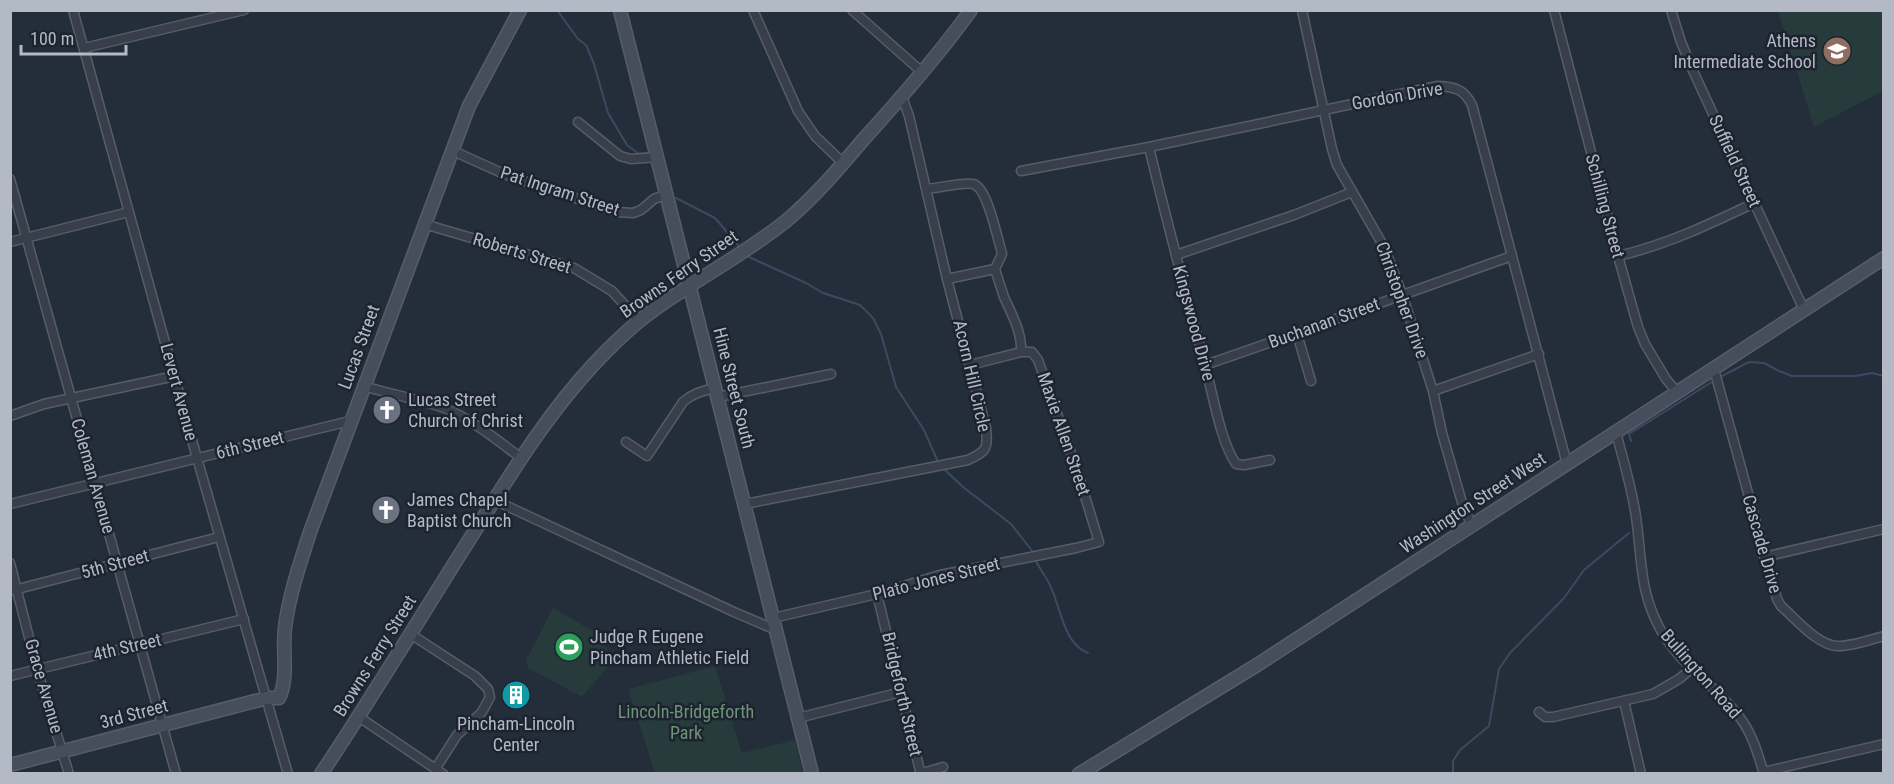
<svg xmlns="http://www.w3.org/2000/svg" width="1894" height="784" font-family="'Roboto Condensed',sans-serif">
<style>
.green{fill:#273a3c}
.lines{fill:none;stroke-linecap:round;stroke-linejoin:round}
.stream{stroke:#3b4962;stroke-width:2}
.street-casing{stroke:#565d68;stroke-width:11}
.secondary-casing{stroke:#565d68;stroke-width:15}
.street{stroke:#383f4a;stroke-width:8}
.secondary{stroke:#464e5d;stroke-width:12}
.labels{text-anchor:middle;stroke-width:5;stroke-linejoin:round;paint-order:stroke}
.poi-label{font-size:18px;fill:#b3bac6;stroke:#1d242f;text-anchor:start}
.street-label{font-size:18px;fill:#b3bac6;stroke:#1d242f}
.park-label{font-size:18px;fill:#6c9577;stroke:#1d242f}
</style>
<rect width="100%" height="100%" fill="#242d3a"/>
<g class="green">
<path d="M1778 11H1883V91L1814 127Z"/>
<path d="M553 608 600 635 613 661 582 697 528 668 526 660Z"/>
<path d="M715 666 742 753 795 740 803 773H655L628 689Z"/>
</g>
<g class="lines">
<g class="stream">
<path d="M557 10 578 39 586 45 594 64 608 113 627 145 639 154 647 153"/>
<path d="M676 198 715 218 738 245"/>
<path d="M747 256 806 283 823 293 860 305 873 318 881 334 896 387 924 430 938 462"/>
<path d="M1720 377 1749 362 1764 363 1779 371 1792 376H1855L1872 373 1884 376"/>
<path d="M1631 441 1629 434 1715 380"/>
<path d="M944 469 963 487 1011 524 1033 552"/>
<path d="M1036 561C1040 569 1046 577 1050 585 1061 608 1063 643 1088 653"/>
<path d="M1453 774V761L1460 750 1489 726 1499 669 1510 653 1564 598 1584 570 1629 533"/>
</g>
<g class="street-casing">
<g id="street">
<path d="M73 10 197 458 288 774"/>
<path d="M753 10 798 111 815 136 843 163"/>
<path d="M852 10 922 72"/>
<path d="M1302 10 1332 149 1337 165 1384 247 1402 294 1433 391 1442 433 1463 506 1472 526"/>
<path d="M1554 10 1618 256 1638 327 1645 344 1666 379 1677 392"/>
<path d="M1671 10 1681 42 1694 73 1804 310"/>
<path d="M84 48 244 10"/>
<path d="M578 122 620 156 631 159 658 157"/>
<path d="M1149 147C1167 223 1187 298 1207 373 1214 400 1221 442 1236 464L1244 465 1270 460"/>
<path d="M451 150 504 174 617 212 633 213 641 210 654 199 667 194"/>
<path d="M1021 171 1149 147 1438 86C1455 87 1464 89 1472 105L1567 464"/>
<path d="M10 179 176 774"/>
<path d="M927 189C937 188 966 182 973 184 987 187 996 233 1000 246L1002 254 995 269C998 279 1001 288 1004 297 1012 315 1022 332 1021 352"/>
<path d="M424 224 574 268 612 291 639 321"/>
<path d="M10 242 129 212"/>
<path d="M1176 255 1294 215 1352 192"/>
<path d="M1618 256C1666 245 1710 224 1754 203"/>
<path d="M947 279 995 269"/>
<path d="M1297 334 1311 381"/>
<path d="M1205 365C1308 330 1409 292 1512 256"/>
<path d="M1714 369 1777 599 1781 606C1796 619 1818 646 1838 646 1853 646 1869 640 1884 636"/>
<path d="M363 386C390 394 418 399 444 408 472 419 497 440 521 458"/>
<path d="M1433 391 1539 354"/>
<path d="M718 397 831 374"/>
<path d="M10 416 44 404 175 376"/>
<path d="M1616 432C1623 460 1632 488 1636 517 1642 557 1639 589 1659 627 1679 665 1717 686 1741 719 1753 736 1758 754 1764 774"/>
<path d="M626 442 647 456 683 402C693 393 703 391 715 388"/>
<path d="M494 500 734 612 776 630"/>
<path d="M10 504 350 421"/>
<path d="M745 504 968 460C987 451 988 449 986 428L947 279 909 116 902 97"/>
<path d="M1764 557 1884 529"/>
<path d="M10 563 37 669 69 774"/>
<path d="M10 591 219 537"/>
<path d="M877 594 920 771 926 772 943 767"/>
<path d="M773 618 877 594 940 575 1076 548 1099 542 1076 467 1038 360 1032 352H1021L970 365"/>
<path d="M412 635 475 676 488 689 490 697 482 712 457 735 436 768"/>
<path d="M10 676 244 619"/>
<path d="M1624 701 1641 774"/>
<path d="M1539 712 1545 717H1553L1653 694 1679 679 1691 669"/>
<path d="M359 717 443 774"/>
<path d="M798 718 901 692"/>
<path d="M1763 772 1884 744"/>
</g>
</g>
<g class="secondary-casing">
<g id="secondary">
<path d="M620 10 812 774"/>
<path d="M10 765 267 698H279C289 678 282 650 285 628 289 595 300 564 310 532L469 106 520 10"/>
<path d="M321 774C373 696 421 616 471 537 509 477 546 415 595 363 613 344 633 324 655 309 698 278 745 254 786 221 815 197 839 168 863 140 901 98 938 56 971 10"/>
<path d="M1079 774 1257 665 1884 258"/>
</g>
</g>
<use href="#street" class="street"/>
<use href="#secondary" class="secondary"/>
</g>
<defs>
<g id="school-disc" transform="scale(1.5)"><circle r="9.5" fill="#8d6e63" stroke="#1d242f"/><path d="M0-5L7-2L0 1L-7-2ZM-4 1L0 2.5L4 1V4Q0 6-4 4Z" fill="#fff"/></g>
<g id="church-disc" transform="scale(1.5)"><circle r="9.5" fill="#6b7280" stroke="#1d242f"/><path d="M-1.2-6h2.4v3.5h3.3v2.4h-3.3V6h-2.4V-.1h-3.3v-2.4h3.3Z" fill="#fff"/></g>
<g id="stadium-disc" transform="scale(1.5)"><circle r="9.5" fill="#2e9e5b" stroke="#1d242f"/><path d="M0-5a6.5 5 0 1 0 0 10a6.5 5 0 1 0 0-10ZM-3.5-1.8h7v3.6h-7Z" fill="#fff"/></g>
<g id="building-disc" transform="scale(1.5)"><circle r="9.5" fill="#0f9aa8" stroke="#1d242f"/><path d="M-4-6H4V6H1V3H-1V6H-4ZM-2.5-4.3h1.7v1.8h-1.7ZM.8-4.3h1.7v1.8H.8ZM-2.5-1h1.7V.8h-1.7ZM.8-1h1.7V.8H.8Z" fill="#fff"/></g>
</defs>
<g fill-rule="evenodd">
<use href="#school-disc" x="1837" y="51"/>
<use href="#church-disc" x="387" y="410"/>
<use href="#church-disc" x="386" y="510"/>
<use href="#stadium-disc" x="569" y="647"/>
<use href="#building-disc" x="516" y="695"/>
</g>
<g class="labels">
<g class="poi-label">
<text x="1816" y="47" text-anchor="end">Athens<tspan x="1816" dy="21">Intermediate School</tspan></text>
<text x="408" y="406">Lucas Street<tspan x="408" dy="21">Church of Christ</tspan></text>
<text x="407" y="506">James Chapel<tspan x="407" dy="21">Baptist Church</tspan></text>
<text x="590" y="643">Judge R Eugene<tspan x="590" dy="21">Pincham Athletic Field</tspan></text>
<text x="516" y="730" text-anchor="middle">Pincham-Lincoln<tspan x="516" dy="21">Center</tspan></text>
</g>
<g class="street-label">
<text transform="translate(1397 96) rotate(-10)" y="6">Gordon Drive</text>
<text transform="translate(1735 161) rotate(65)" y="6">Suffield Street</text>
<text transform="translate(560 191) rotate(18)" y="6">Pat Ingram Street</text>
<text transform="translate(1605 206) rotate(75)" y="6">Schilling Street</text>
<text transform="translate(522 253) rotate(17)" y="6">Roberts Street</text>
<text transform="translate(679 274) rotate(-35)" y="6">Browns Ferry Street</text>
<text transform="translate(1402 300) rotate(70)" y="6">Christopher Drive</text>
<text transform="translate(1194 323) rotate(75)" y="6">Kingswood Drive</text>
<text transform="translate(1324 323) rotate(-20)" y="6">Buchanan Street</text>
<text transform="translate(359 347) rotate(-70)" y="6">Lucas Street</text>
<text transform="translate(972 376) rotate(77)" y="6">Acorn Hill Circle</text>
<text transform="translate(734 388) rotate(76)" y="6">Hine Street South</text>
<text transform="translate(179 392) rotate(75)" y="6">Levert Avenue</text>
<text transform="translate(1064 434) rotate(71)" y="6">Maxie Allen Street</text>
<text transform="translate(250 445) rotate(-14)" y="6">6th Street</text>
<text transform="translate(93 476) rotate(74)" y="6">Coleman Avenue</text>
<text transform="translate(1473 503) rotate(-33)" y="6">Washington Street West</text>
<text transform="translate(1762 544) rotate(74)" y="6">Cascade Drive</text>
<text transform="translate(115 564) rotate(-15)" y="6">5th Street</text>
<text transform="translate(936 579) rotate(-14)" y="6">Plato Jones Street</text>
<text transform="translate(127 647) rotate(-13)" y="6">4th Street</text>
<text transform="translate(375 656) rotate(-58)" y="6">Browns Ferry Street</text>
<text transform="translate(1701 674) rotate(49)" y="6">Bullington Road</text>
<text transform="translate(44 686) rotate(74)" y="6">Grace Avenue</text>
<text transform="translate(902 694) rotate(77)" y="6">Bridgeforth Street</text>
<text transform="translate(134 714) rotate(-15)" y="6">3rd Street</text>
</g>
<g class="park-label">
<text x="686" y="718">Lincoln-Bridgeforth<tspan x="686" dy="21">Park</tspan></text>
</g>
</g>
<rect width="1894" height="784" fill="none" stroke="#b3bac6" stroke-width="24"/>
<path d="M21 45v9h105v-9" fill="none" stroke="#b3bac6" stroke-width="3"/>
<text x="30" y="45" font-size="18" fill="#b3bac6" stroke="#1d242f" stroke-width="4.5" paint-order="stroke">100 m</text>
</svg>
